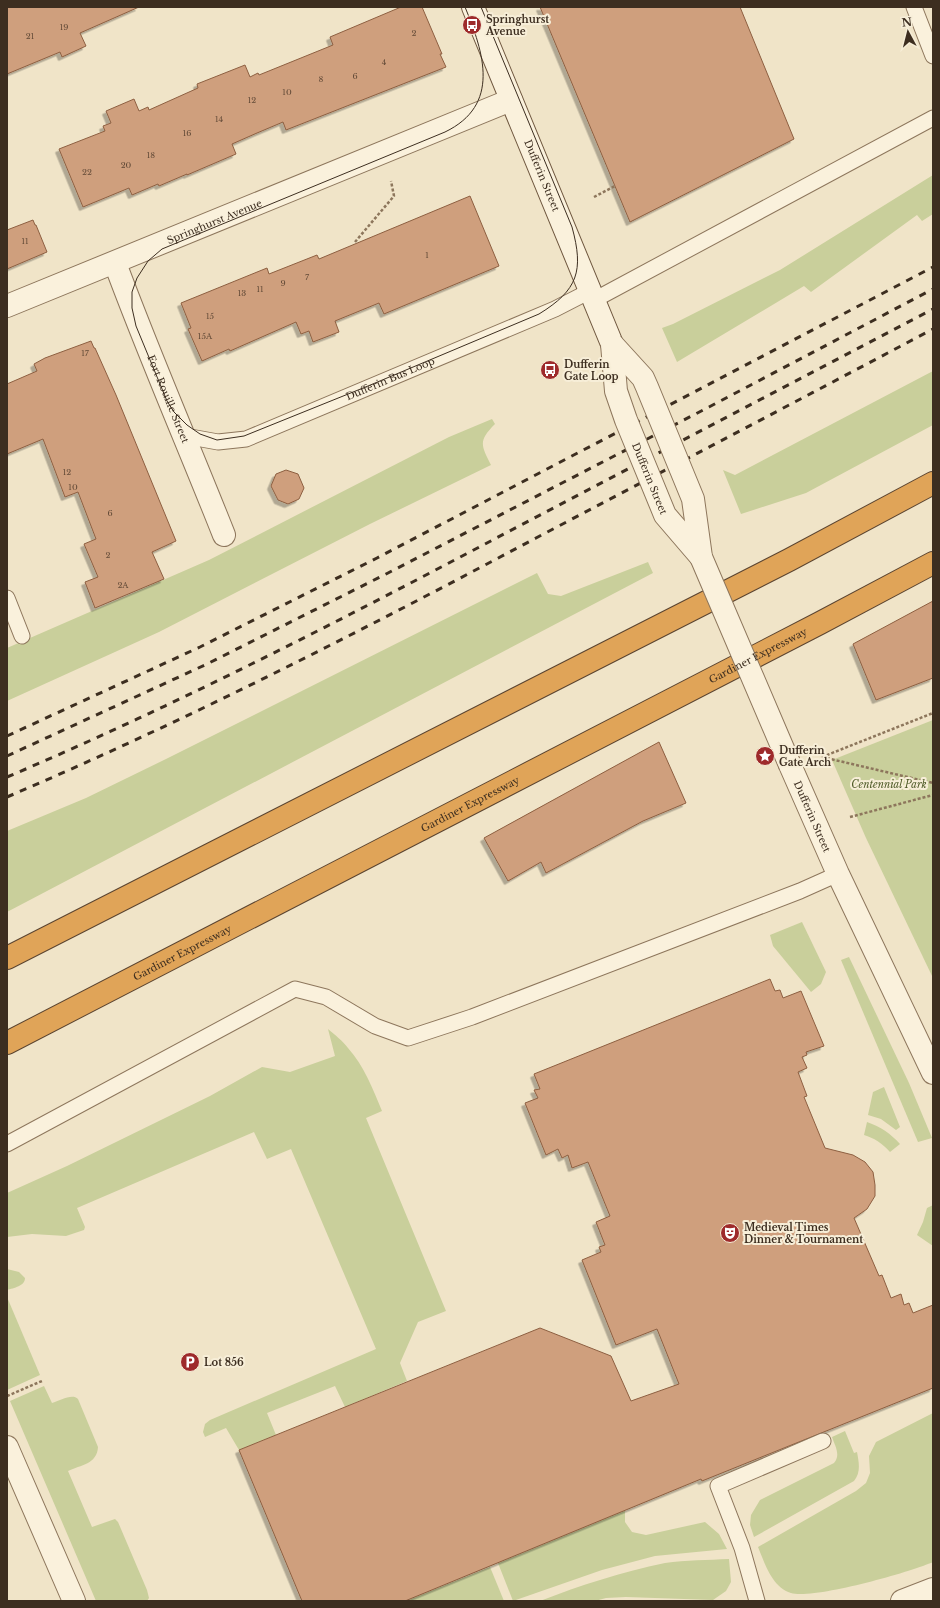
<svg xmlns="http://www.w3.org/2000/svg" width="940" height="1608" font-family="'Libre Baskerville',serif">
<style>
.green{fill:#c9cf9b}
.building{fill:#cf9f7d;stroke:#8d5f41;filter:url(#shadow)}
.lines{fill:none;stroke-linecap:round;stroke-linejoin:round}
.service-casing{stroke:#8d765c;stroke-width:17}
.minor-casing{stroke:#8d765c;stroke-width:24}
.tertiary-casing{stroke:#8d765c;stroke-width:24}
.secondary-casing{stroke:#6f573f;stroke-width:24}
.motorway-casing{stroke:#5b4430;stroke-width:24}
.path{stroke:#8d765c;stroke-width:2.5;stroke-dasharray:3 2;stroke-linecap:butt}
.service{stroke:#faf1dc;stroke-width:15}
.minor{stroke:#faf1dc;stroke-width:22}
.tertiary{stroke:#faf1dc;stroke-width:22}
.secondary{stroke:#faf1dc;stroke-width:22}
.motorway{stroke:#e0a458;stroke-width:22}
.tram{stroke:#3d2e20;stroke-width:1}
.rail{stroke:#3d2e20;stroke-width:3;stroke-dasharray:7 7;stroke-linecap:butt}
.tertiary-bridge-casing{stroke:#8d765c;stroke-width:24;stroke-linecap:butt}
.tertiary-bridge{stroke:#faf1dc;stroke-width:22}
.labels{text-anchor:middle;stroke-width:4;stroke-linejoin:round;paint-order:stroke}
.number-label{font-size:8px;fill:#624a37}
.poi-label{font-size:10px;font-weight:bold;fill:#3d2e20;stroke:#f7eed8;text-anchor:start}
.street-label{font-size:10px;fill:#3d2e20;stroke:#f7eed8}
.park-label{font-size:10px;font-style:italic;fill:#4d5a26;stroke:#f7eed8}
</style>
<defs>
<filter id="shadow"><feDropShadow dx="-3.5" dy="3.5" stdDeviation="0" flood-color="#0004"/></filter>
</defs>
<rect width="100%" height="100%" fill="#f0e4c8"/>
<g class="green">
<path d="M933 175V214L922 221 917 215 811 292 804 286 677 362 662 328 673 324 780 270Z"/>
<path d="M933 371V425L806 493 741 514 723 470 735 475Z"/>
<path d="M492 419 495 424C478 441 481 445 491 465L370 524 159 632 7 701V648L209 560 449 437Z"/>
<path d="M648 562 653 573 7 912V831L86 798 166 759 537 573 548 594 561 596Z"/>
<path d="M933 720V978L866 838 832 760Z"/>
<path d="M802 922 826 972 821 984 811 992 773 946 770 935Z"/>
<path d="M849 957 909 1083 932 1138 918 1142 841 960Z"/>
<path d="M328 1029C335 1035 343 1041 348 1048 364 1066 373 1089 382 1111L366 1118 446 1311 418 1322 400 1363 407 1381 345 1407 335 1386 267 1413 276 1435 239 1450 226 1428 205 1437 203 1432 205 1424 210 1420 376 1349 291 1149 267 1159 254 1132 77 1208 85 1227 84 1230 66 1236 32 1234 7 1237V1193L67 1166 210 1096 262 1067 290 1072 335 1056Z"/>
<path d="M884 1087 900 1127 896 1130 881 1119 868 1115 873 1092Z"/>
<path d="M867 1122C881 1127 890 1133 900 1144L890 1152C882 1143 874 1138 864 1135Z"/>
<path d="M933 1205V1246L917 1235 923 1222 927 1208Z"/>
<path d="M7 1269 19 1272 25 1278C25 1286 14 1288 7 1290Z"/>
<path d="M7 1297 40 1375 7 1390Z"/>
<path d="M44 1386 52 1403C60 1401 72 1393 78 1399L98 1447C97 1464 81 1465 68 1471L92 1527 115 1519 118 1522 147 1590 149 1598 147 1601H96L10 1401Z"/>
<path d="M933 1413V1562C911 1572 812 1600 791 1593 772 1587 765 1564 758 1547L856 1491 866 1483 870 1473 869 1456 876 1442Z"/>
<path d="M845 1431 854 1453 857 1452C859 1463 861 1472 854 1481L754 1537 750 1525 751 1515 760 1500 834 1463C841 1455 835 1446 832 1437Z"/>
<path d="M625 1510V1522L632 1532 646 1535 705 1522 719 1534 727 1549 655 1556 602 1570 513 1601 498 1563Z"/>
<path d="M729 1559 731 1582 726 1591 713 1600 626 1597 606 1598 595 1601H540C581 1585 622 1572 665 1563 686 1560 708 1560 729 1559Z"/>
<path d="M490 1567 504 1601H405Z"/>
</g>
<g class="building">
<path d="M7 7H139L80 33 86 46 62 57 60 52 7 74Z"/>
<path d="M401 7H422L442 54H440L446 67 286 130 283 122 257 133 232 144 236 154 187 175V174L159 186 158 184 132 195 129 188 83 207 59 149 105 131 103 126 111 123 106 111 134 99 139 111 148 107 149 110 198 88 197 84 245 65 250 77 258 73 259 75 333 45 330 37Z"/>
<path d="M540 7H740L794 139 630 222Z"/>
<path d="M470 196 499 266 384 314 379 303 335 321 339 332 313 342 309 331 301 334 296 322 230 351 229 349 202 361 188 329 191 328 181 303 267 268 269 274 317 255 319 259Z"/>
<path d="M33 220 35 225H36L47 252 7 269V230Z"/>
<path d="M91 341 94 348H95L116 395 176 541 152 552 164 579 95 608 85 582 98 577 84 544 96 539 78 492 65 497 43 439 7 454V384L37 371 34 364 45 358Z"/>
<path d="M286 470 298 474 304 488 299 499 288 504 278 500 271 486 276 474Z"/>
<path d="M933 601V678L876 700 853 644Z"/>
<path d="M659 742 686 803 643 821 546 873 541 862 508 881 484 838Z"/>
<path d="M770 979 775 991 780 990 783 998 801 991 824 1046 806 1052 807 1055 802 1057 807 1068 798 1072 807 1096 804 1097 825 1148 853 1155 865 1162 873 1172 875 1185V1196L867 1209 854 1218 879 1276 882 1275 891 1298 901 1294 904 1305 909 1303 913 1313 933 1305V1388L702 1481 701 1479 405 1601H302L239 1450 540 1328 611 1356 631 1401 679 1384 657 1329 616 1345 582 1260 601 1252 599 1247 605 1245 596 1222 610 1216 588 1162 572 1168 568 1155 562 1158 558 1149 546 1155 525 1103 538 1098 534 1090 540 1089 534 1074Z"/>
</g>
<g class="lines">
<g class="service-casing">
<g id="service">
<path d="M914 7 933 56"/>
<path d="M594 300 933 118"/>
<path id="s1" d="M185 436 218 442 246 439 555 309 590 291"/>
<path d="M7 598 22 636"/>
<path d="M7 1144 295 989 326 997 375 1026 408 1038 472 1017 800 891 838 874"/>
<path d="M757 1601 742 1548 718 1486 823 1441"/>
</g>
</g>
<g class="minor-casing">
<g id="minor">
<path id="s2" d="M115 263C149 355 188 444 224 535"/>
<path id="s3" d="M7 306 511 100"/>
</g>
</g>
<g class="tertiary-casing">
<g id="tertiary">
<path id="s4" d="M790 765 838 874 933 1073"/>
<path d="M7 1447 74 1601"/>
<path d="M902 1601 933 1589"/>
</g>
</g>
<g class="secondary-casing">
<g id="secondary">
<path id="s5" d="M473 7 612 344"/>
</g>
</g>
<g class="motorway-casing">
<g id="motorway">
<path d="M7 958 789 560 933 483"/>
<path id="s6" d="M7 1043 820 623 933 563"/>
</g>
</g>
<g class="path">
<path d="M594 197 615 186"/>
<path d="M355 242 394 196 391 181"/>
<path d="M822 757 933 713"/>
<path d="M822 757 933 783"/>
<path d="M850 817 933 795"/>
<path d="M7 1396 42 1381"/>
</g>
<use href="#service" class="service"/>
<use href="#minor" class="minor"/>
<use href="#tertiary" class="tertiary"/>
<use href="#secondary" class="secondary"/>
<use href="#motorway" class="motorway"/>
<path class="tram" d="M465 7C484 53 501 105 445 132L162 249 148 261 137 278 132 292V308L136 326 167 401 174 412 187 425 200 434 217 440 244 436 368 386 539 314C578 290 584 271 572 227L481 7"/>
<g class="rail">
<path d="M7 736 200 647 377 558 933 267"/>
<path d="M7 756 207 664 388 573 709 407 933 289"/>
<path d="M7 777C177 705 341 620 504 534 647 459 790 384 933 309"/>
<path d="M7 797C188 720 363 630 536 538 669 468 801 399 933 329"/>
</g>
<g class="tertiary-bridge-casing">
<g id="tertiary-bridge">
<path d="M612 344 643 378 647 387 693 499 701 557 790 765"/>
<path id="s7" d="M612 344 616 391 626 420 665 515 701 557"/>
</g>
</g>
<use href="#tertiary-bridge" class="tertiary-bridge"/>
</g>
<defs>
<g id="bus-disc" transform="scale(1)"><circle r="9.5" fill="#9e2a2b" stroke="#f7eed8"/><path d="M-5-6H5V4H4V6H2V4H-2V6H-4V4H-5ZM-3.5-4V0h7V-4ZM-3.5 1.2v1.5H-2V1.2ZM2 1.2v1.5H3.5V1.2Z" fill="#fff"/></g>
<g id="sight-disc" transform="scale(1)"><circle r="9.5" fill="#9e2a2b" stroke="#f7eed8"/><path d="M0-6L1.8-2.2L6-1.7L2.9 1.2L3.7 5.4L0 3.3L-3.7 5.4L-2.9 1.2L-6-1.7L-1.8-2.2Z" fill="#fff"/></g>
<g id="theatre-disc" transform="scale(1)"><circle r="9.5" fill="#9e2a2b" stroke="#f7eed8"/><path d="M-5-5.5Q0-4 5-5.5V0Q5 5 0 6Q-5 5-5 0ZM-3.3-2.5H-1v1.5H-3.3ZM1-2.5H3.3v1.5H1ZM-2.8 1Q0 5.5 2.8 1Z" fill="#fff"/></g>
<g id="parking-disc" transform="scale(1)"><circle r="9.5" fill="#9e2a2b" stroke="#f7eed8"/><path d="M-3.5-5.5H1a3.5 3.5 0 0 1 0 7H-1V5.5H-3.5ZM-1-3.4V-.6H.8a1.4 1.4 0 0 0 0-2.8Z" fill="#fff"/></g>
</defs>
<g fill-rule="evenodd">
<use href="#bus-disc" x="472" y="25"/>
<use href="#bus-disc" x="550" y="370"/>
<use href="#sight-disc" x="765" y="756"/>
<use href="#theatre-disc" x="730" y="1233"/>
<use href="#parking-disc" x="190" y="1362"/>
</g>
<g class="labels">
<g class="number-label">
<text x="64" y="30">19</text>
<text x="414" y="36">2</text>
<text x="30" y="39">21</text>
<text x="384" y="65">4</text>
<text x="355" y="79">6</text>
<text x="321" y="82">8</text>
<text x="287" y="95">10</text>
<text x="252" y="103">12</text>
<text x="219" y="122">14</text>
<text x="187" y="136">16</text>
<text x="151" y="158">18</text>
<text x="126" y="168">20</text>
<text x="87" y="175">22</text>
<text x="25" y="244">11</text>
<text x="427" y="258">1</text>
<text x="307" y="280">7</text>
<text x="283" y="286">9</text>
<text x="260" y="292">11</text>
<text x="242" y="296">13</text>
<text x="210" y="319">15</text>
<text x="205" y="339">15A</text>
<text x="85" y="356">17</text>
<text x="67" y="475">12</text>
<text x="73" y="490">10</text>
<text x="110" y="516">6</text>
<text x="108" y="558">2</text>
<text x="123" y="588">2A</text>
</g>
<g class="poi-label">
<text x="486" y="23">Springhurst<tspan x="486" dy="12">Avenue</tspan></text>
<text x="564" y="368">Dufferin<tspan x="564" dy="12">Gate Loop</tspan></text>
<text x="779" y="754">Dufferin<tspan x="779" dy="12">Gate Arch</tspan></text>
<text x="744" y="1231">Medieval Times<tspan x="744" dy="12">Dinner &amp; Tournament</tspan></text>
<text x="204" y="1366">Lot 856</text>
</g>
<g class="street-label">
<text dy="4" stroke="none"><textPath href="#s5" startOffset="182">Dufferin Street</textPath></text>
<text dy="4" stroke="none"><textPath href="#s3" startOffset="224">Springhurst Avenue</textPath></text>
<text dy="4" stroke="none"><textPath href="#s1" startOffset="218">Dufferin Bus Loop</textPath></text>
<text dy="4" stroke="none"><textPath href="#s2" startOffset="146">Fort Rouille Street</textPath></text>
<text dy="4" stroke="none"><textPath href="#s7" startOffset="141">Dufferin Street</textPath></text>
<text dy="4" stroke="none"><textPath href="#s6" startOffset="845">Gardiner Expressway</textPath></text>
<text dy="4" stroke="none"><textPath href="#s6" startOffset="521">Gardiner Expressway</textPath></text>
<text dy="4" stroke="none"><textPath href="#s4" startOffset="56">Dufferin Street</textPath></text>
<text dy="4" stroke="none"><textPath href="#s6" startOffset="197">Gardiner Expressway</textPath></text>
</g>
<g class="park-label">
<text x="889" y="788">Centennial Park</text>
</g>
</g>
<rect width="940" height="1608" fill="none" stroke="#3d2e20" stroke-width="16"/>
<g transform="translate(908 32) rotate(353)" stroke="#f7eed8" stroke-width="3" paint-order="stroke">
<path d="M0-3L7 15L0 10L-7 15Z" fill="#3d2e20"/>
<text y="-6" font-size="11" font-weight="bold" text-anchor="middle" fill="#3d2e20">N</text>
</g>
</svg>
